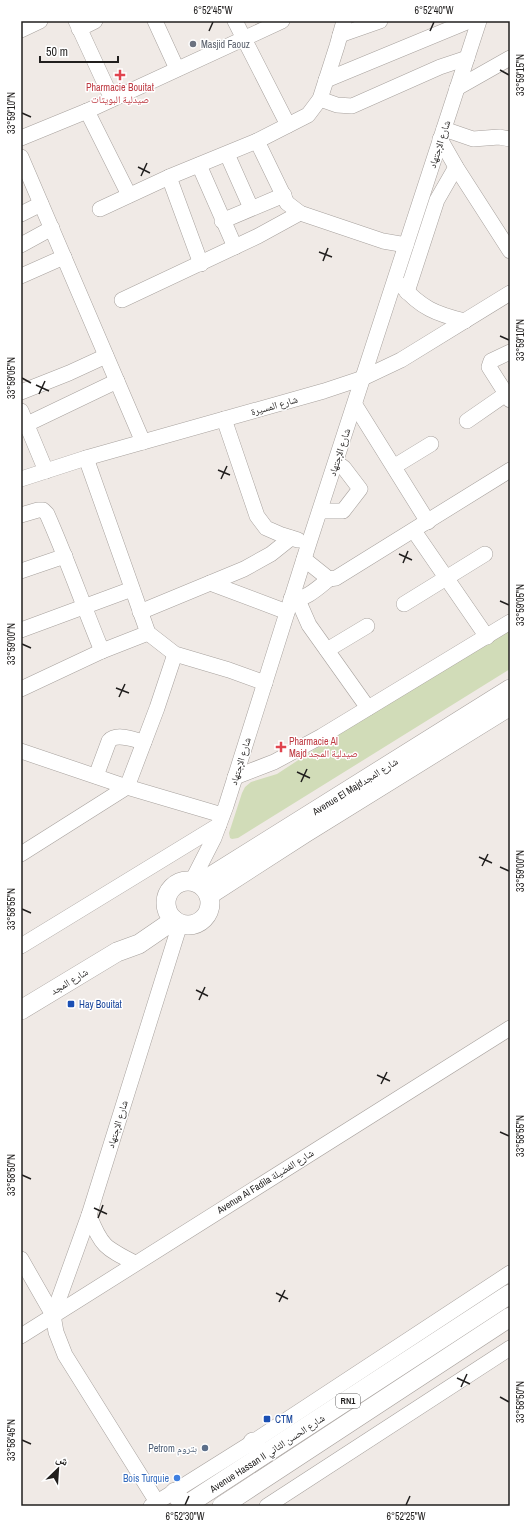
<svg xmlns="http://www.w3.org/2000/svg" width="531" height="1527" font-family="'Archivo Narrow','Noto Naskh Arabic',sans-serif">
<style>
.green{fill:#d1dcb8}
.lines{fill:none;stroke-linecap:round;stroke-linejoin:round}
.minor-casing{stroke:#a7a19d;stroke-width:16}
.major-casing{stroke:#a7a19d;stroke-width:20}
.minor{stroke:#fff;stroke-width:15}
.major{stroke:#fff;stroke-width:19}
.ticks{fill:none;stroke:#211f1e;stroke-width:1.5}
.worship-dot{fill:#6b7280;stroke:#fff;stroke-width:1.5}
.health-dot{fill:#e0444e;stroke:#fff;stroke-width:1.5}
.transit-dot{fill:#1a4fb4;stroke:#fff;stroke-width:1.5}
.service-dot{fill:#5c6f8a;stroke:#fff;stroke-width:1.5}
.shop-dot{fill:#3f7fe0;stroke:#fff;stroke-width:1.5}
.labels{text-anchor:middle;stroke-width:3;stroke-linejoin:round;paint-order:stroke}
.shield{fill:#fff;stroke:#646262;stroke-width:1}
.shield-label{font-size:9px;font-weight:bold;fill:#211f1e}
.worship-label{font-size:10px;fill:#5b616d;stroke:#fff;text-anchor:start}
.health-label{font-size:10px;fill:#be3a42;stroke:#fff}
.street-label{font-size:10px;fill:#211f1e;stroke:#fff}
.transit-label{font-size:10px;fill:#164399;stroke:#fff;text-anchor:start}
.service-label{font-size:10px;fill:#4e5e75;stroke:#fff;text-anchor:end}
.shop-label{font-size:10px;fill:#366cbe;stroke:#fff;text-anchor:end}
.neatline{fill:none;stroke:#211f1e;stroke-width:1.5}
.ticks-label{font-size:10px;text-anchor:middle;fill:#211f1e}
</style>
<rect width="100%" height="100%" fill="#f0eae6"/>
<path class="green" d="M510 630V669L238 838 232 839 230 838 229 833 242 793 245 787 251 782 277 774 329 740Z"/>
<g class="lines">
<g class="minor-casing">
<g id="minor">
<path d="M76 21 112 99"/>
<path d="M155 21 177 69"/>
<path d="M235 21 288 125"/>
<path d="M79 29 95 21"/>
<path d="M21 30 40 21"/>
<path d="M340 35 380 21"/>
<path d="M326 80 469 21"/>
<path d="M457 88 510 58"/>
<path d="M320 99 337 105 352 106 440 67 467 58"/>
<path d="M87 111 129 195"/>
<path d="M444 129 473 139 499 137 510 139"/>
<path d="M21 138 87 111 282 21"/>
<path d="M440 139 456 167 510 251"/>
<path d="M257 141 287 203 300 213 383 241 406 245"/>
<path d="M227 154 251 208"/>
<path d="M21 157 143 442"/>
<path d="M199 165 235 247"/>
<path d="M169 177 201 264"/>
<path d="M100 209 169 177 257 141 308 115 320 99 337 46 344 21"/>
<path d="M21 214 41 204"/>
<path d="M222 221 284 195"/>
<path d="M21 245 52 228"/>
<path d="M21 276 64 257"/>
<path d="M401 285C421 308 436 314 465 321"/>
<path d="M407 292 437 200 456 167"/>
<path d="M122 300 258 236 300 213"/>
<path d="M510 352 491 361 489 367 510 400"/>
<path d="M21 392 69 373 106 356"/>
<path d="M355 405 428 522"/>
<path d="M21 411 46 471"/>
<path d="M224 419 257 516 266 528 282 535 298 540"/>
<path d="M467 421 506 394"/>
<path d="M21 427 117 381"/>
<path d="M86 458 148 633 175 654 229 670 265 683"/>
<path d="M395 466 431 444"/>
<path d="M21 479 86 458 324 391 363 378 401 360 510 293"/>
<path d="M320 511H343L360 489 344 468 336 462"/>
<path d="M21 515 38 510H43L47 514C67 559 83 605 102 651"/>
<path d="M414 531 487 637"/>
<path d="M304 559 329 579 336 578 510 470"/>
<path d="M21 571 65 556"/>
<path d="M210 583 287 612"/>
<path d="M291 599C305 601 319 587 329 579"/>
<path d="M298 600 309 625 368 708"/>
<path d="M404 604 485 554"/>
<path d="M140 612 244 569 271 554 291 538"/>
<path d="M21 630 132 589"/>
<path d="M327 650 367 626"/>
<path d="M21 689 102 651 148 633"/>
<path d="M21 751 127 787 222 815"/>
<path d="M96 776 109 741C117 732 134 740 144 742"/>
<path d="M235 777 274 762 322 736 510 622"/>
<path d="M21 854 127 787 157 708 175 654"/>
<path d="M192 881 214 838 226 806 309 543 479 21"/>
<path d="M21 946 219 825"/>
<path d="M89 1215C101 1246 105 1248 135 1263"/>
<path d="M21 1259 53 1315"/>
<path d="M21 1336 510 1028"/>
<path d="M157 1502 65 1355 56 1332 53 1315 89 1215 180 924"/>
<path d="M151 1506 253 1442 510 1273"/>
<path d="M267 1506 510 1348"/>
</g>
</g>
<g class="major-casing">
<g id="major">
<circle cx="188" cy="903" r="22"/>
<path d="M200 883 510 689"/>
<path d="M209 895 305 833 510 706"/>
<path d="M21 1010 117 952 139 944 174 920"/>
<path d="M253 1442 262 1455"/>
<path d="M175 1492 184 1506"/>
<path d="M185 1506 510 1294"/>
<path d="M222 1506 510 1317"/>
</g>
</g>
<use href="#minor" class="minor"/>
<use href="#major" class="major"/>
</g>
<path class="ticks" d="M209 31 213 22M430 31 434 22M500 70 509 75M22 113 31 117M138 167 150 173M141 176 147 163M319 252 332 257M323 261 328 248M500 336 509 340M22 378 31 383M36 385 49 391M39 394 45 381M218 470 230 475M221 479 227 466M399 554 412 560M403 563 408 551M500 601 509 605M22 644 31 648M116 688 129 693M119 697 125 684M297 772 310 778M301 782 307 769M479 857 492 863M482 866 488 854M500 867 509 871M22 909 31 913M196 990 208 996M199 1000 205 987M377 1075 390 1081M381 1084 387 1072M500 1132 509 1136M22 1175 31 1179M94 1208 107 1214M98 1218 103 1205M276 1293 288 1299M279 1302 285 1290M457 1378 470 1384M461 1387 467 1374M500 1397 509 1402M22 1440 31 1444M185 1505 189 1496M406 1505 410 1496"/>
<circle class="worship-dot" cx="193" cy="44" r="4"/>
<g class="health-dot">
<path d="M118 69h4v4h4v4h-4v4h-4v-4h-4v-4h4z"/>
<path d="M279 741h4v4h4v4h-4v4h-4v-4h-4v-4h4z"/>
</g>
<g class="transit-dot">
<rect x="67" y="1000" width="8" height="8" rx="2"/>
<rect x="263" y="1415" width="8" height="8" rx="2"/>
</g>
<circle class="service-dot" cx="205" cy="1448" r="4"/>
<circle class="shop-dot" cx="177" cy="1478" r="4"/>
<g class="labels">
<rect class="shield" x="336" y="1394" width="24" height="14" rx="3"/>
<g class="shield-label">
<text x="348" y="1404">RN1</text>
</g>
<g class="worship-label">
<text x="201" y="48">Masjid Faouz</text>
</g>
<g class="health-label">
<text x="120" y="91">Pharmacie Bouitat<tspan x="120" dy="12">صيدلية البويتات</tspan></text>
<text x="289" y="745" text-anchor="start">Pharmacie Al<tspan x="289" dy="12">Majd صيدلية المجد</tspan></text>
</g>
<g class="street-label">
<text transform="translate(439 144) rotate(-72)" y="4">شارع الإجتهاد</text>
<text transform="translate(274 405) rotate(-16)" y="4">شارع المسيرة</text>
<text transform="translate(339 452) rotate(-72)" y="4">شارع الإجتهاد</text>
<text transform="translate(240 761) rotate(-73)" y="4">شارع الإجتهاد</text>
<text transform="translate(355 786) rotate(-32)" y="4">Avenue El Majdشارع المجد</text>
<text transform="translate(69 981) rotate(-31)" y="4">شارع المجد</text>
<text transform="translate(117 1124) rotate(-73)" y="4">شارع الإجتهاد</text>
<text transform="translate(265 1181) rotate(-32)" y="4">Avenue Al Fadila شارع الفضيلة</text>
<text transform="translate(267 1453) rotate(-33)" y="4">Avenue Hassan II شارع الحسن الثاني</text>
</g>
<g class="transit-label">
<text x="79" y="1008">Hay Bouitat</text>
<text x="275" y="1423">CTM</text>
</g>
<g class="service-label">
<text x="197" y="1452">Petrom بتروم</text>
</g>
<g class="shop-label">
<text x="169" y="1482">Bois Turquie</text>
</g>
</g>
<rect width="531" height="1527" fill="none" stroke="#ffffff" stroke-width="44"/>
<g transform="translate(58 1469) rotate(25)" stroke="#ffffff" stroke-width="3" paint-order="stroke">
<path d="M0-3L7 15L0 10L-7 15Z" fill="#211f1e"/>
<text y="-6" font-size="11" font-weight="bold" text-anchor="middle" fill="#211f1e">ش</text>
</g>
<path d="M40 56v6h78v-6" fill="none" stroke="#211f1e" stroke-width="2"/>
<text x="46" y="56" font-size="12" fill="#211f1e" stroke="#ffffff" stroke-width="3" paint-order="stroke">50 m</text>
<rect x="22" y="22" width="487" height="1483" class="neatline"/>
<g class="ticks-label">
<text x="213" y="14">6°52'45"W</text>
<text x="434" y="14">6°52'40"W</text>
<text transform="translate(520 75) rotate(-90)" y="4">33°59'15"N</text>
<text transform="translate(11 113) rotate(-90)" y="4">33°59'10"N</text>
<text transform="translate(520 340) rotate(-90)" y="4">33°59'10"N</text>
<text transform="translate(11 378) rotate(-90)" y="4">33°59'05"N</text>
<text transform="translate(520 605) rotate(-90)" y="4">33°59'05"N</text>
<text transform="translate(11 644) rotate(-90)" y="4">33°59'00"N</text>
<text transform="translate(520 871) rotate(-90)" y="4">33°59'00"N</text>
<text transform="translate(11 909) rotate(-90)" y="4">33°58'55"N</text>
<text transform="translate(520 1136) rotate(-90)" y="4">33°58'55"N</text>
<text transform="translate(11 1175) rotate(-90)" y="4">33°58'50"N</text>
<text transform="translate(520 1402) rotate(-90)" y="4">33°58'50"N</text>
<text transform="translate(11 1440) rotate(-90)" y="4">33°58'45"N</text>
<text x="185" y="1520">6°52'30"W</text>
<text x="406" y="1520">6°52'25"W</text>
</g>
</svg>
